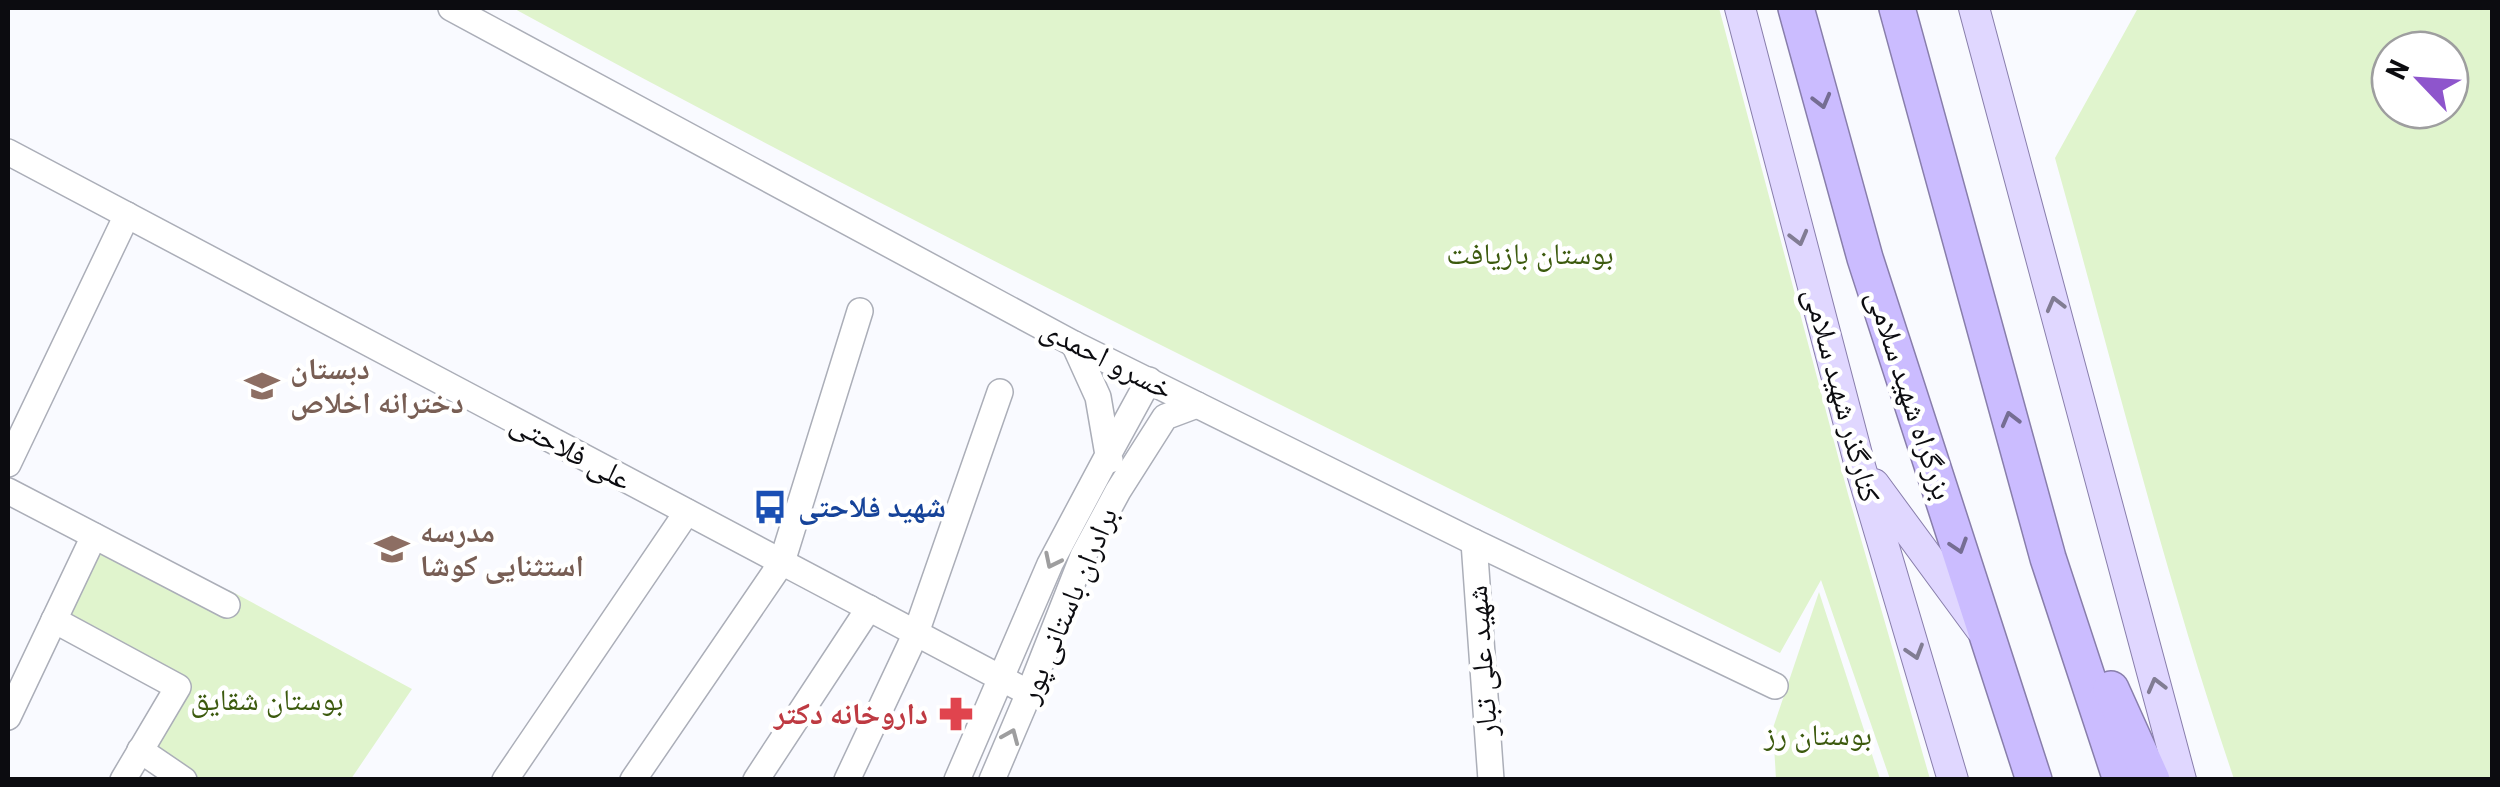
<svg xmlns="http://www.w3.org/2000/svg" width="2500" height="787" font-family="'Roboto Condensed','Noto Naskh Arabic',sans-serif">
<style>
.green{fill:#e0f4cd;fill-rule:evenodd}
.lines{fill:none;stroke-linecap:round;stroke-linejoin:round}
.minor-casing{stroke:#abaeb8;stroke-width:28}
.major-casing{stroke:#887eab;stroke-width:32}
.highway-casing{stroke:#887eab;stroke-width:38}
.minor{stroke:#fff;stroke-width:25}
.major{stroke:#e0d7ff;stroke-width:30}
.highway{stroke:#cbbcff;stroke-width:35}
.oneway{stroke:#756d93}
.oneway2{stroke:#817c93}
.oneway3{stroke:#9e9e9f}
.labels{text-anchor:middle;stroke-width:9;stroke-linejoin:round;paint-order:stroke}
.park-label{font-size:30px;fill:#3c5a0e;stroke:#fff}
.street-label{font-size:30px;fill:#0c0c10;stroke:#fff}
.education-label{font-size:30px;font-weight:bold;fill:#785e54;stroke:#fff;text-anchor:start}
.transit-label{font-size:30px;font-weight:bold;fill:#164399;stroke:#fff;text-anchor:start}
.health-label{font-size:30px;font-weight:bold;fill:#be3a42;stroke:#fff;text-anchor:end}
</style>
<rect width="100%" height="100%" fill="#f9faff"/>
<g class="green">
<path d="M513 8H1719L1848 494 1930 779H1890L1821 580 1780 653C1356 441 928 235 513 8Z"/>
<path d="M2138 8H2492V779H2234C2165 576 2113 365 2055 158ZM2390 50H2450V110H2390Z"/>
<path d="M99 554 213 606 229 590 412 689 351 779H198L149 749 189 679 66 611Z"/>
<path d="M1819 592 1880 779H1776L1773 728Z"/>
</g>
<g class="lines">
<g class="minor-casing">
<g id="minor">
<path d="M451 8 1074 344 1474 542 1775 686"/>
<path d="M8 152 1029 693"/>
<path d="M1110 460 1108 455 1149 380"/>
<path d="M8 464 127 215"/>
<path d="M8 491 227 605"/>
<path d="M1474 542 1491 780"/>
<path d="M54 620 178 687 123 780"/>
<path d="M8 717 94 536"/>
<path d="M140 750 184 780"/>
<path d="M505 780 687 512"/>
<path d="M633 780 782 562 860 311"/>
<path d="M756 780 869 608"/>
<path d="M847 780 916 633 1000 392"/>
<path d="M957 780 1050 564 1108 455 1098 397 1074 344"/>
<path d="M992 780 1029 693 1083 556 1118 491 1165 417 1197 405"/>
</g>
</g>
<g class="major-casing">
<g id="major">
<path d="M1740 8 1860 466 1953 780"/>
<path d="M1974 8 2181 780"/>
<path d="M1874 484 1980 628"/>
</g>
</g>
<g class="highway-casing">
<g id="highway">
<path d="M1796 8 1865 258 2034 780"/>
<path d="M1897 8 2048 558 2121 780"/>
<path d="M2111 689 2152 780"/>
</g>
</g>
<use href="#minor" class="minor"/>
<use href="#major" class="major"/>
<use href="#highway" class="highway"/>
</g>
<defs><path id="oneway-chevron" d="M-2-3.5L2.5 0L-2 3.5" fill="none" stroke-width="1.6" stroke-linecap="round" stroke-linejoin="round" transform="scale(2.5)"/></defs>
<g class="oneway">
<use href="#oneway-chevron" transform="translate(1822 101) rotate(75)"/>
<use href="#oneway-chevron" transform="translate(2010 419) rotate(-105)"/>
<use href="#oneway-chevron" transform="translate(1959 546) rotate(72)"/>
</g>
<g class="oneway2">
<use href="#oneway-chevron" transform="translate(1799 238) rotate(75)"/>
<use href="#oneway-chevron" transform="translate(2055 304) rotate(-105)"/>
<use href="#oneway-chevron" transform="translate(1915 652) rotate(73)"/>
<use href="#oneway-chevron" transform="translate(2156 685) rotate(-105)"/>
</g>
<g class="oneway3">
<use href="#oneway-chevron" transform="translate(1052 561) rotate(116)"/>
<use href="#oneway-chevron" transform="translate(1011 736) rotate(-67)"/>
</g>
<defs>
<g id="school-bare" transform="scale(2.7)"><path d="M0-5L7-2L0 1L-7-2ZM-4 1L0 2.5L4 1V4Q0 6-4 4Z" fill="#8d6e63" stroke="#fff" stroke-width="2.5" paint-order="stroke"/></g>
<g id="bus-bare" transform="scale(2.7)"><path d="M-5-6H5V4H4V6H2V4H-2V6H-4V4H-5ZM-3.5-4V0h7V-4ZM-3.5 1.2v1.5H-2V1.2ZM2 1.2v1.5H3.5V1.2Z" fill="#1a4fb4" stroke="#fff" stroke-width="2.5" paint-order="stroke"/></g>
<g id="pharmacy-bare" transform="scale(2.7)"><path d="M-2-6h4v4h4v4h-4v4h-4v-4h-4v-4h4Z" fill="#e0444e" stroke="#fff" stroke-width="2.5" paint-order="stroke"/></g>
</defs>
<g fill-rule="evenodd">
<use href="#school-bare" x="262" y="386"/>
<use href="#bus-bare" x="770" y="507"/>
<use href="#school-bare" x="392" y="549"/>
<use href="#pharmacy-bare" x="956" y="714"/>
</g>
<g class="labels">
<g class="park-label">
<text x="1530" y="264">بوستان بازیافت</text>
<text x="267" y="710">بوستان شقایق</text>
<text x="1818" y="745">بوستان رز</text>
</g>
<g class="street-label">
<text transform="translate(1107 359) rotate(27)" y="10">خسرو احمدی</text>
<text transform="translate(1842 395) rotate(75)" y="10">کنارگذر شهید سلامی</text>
<text transform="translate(1910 395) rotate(72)" y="10">بزرگراه شهید سلامی</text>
<text transform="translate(571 451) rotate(28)" y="10">علی فلاحتی</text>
<text transform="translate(1068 605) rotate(-67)" y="10">برادران باستانی پور</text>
<text transform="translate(1482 661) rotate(-94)" y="10">شهید علی تبار</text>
</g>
<g class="education-label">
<text x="290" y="379">دبستان<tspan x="290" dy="34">دخترانه اخلاص</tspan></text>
<text x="420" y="542">مدرسه<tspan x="420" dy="34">استثنایی کوشا</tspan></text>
</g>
<g class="transit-label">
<text x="798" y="517">شهید فلاحتی</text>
</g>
<g class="health-label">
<text x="928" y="724">داروخانه دکتر</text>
</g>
</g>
<rect width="2500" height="787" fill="none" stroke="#0c0c10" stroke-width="20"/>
<g transform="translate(2420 80) rotate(295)"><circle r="48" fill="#ffffff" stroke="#9e9e9f" stroke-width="2.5"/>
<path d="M0-8L18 38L0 25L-18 38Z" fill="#8e55cc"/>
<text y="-15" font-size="28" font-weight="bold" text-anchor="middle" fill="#0c0c10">N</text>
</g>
</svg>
